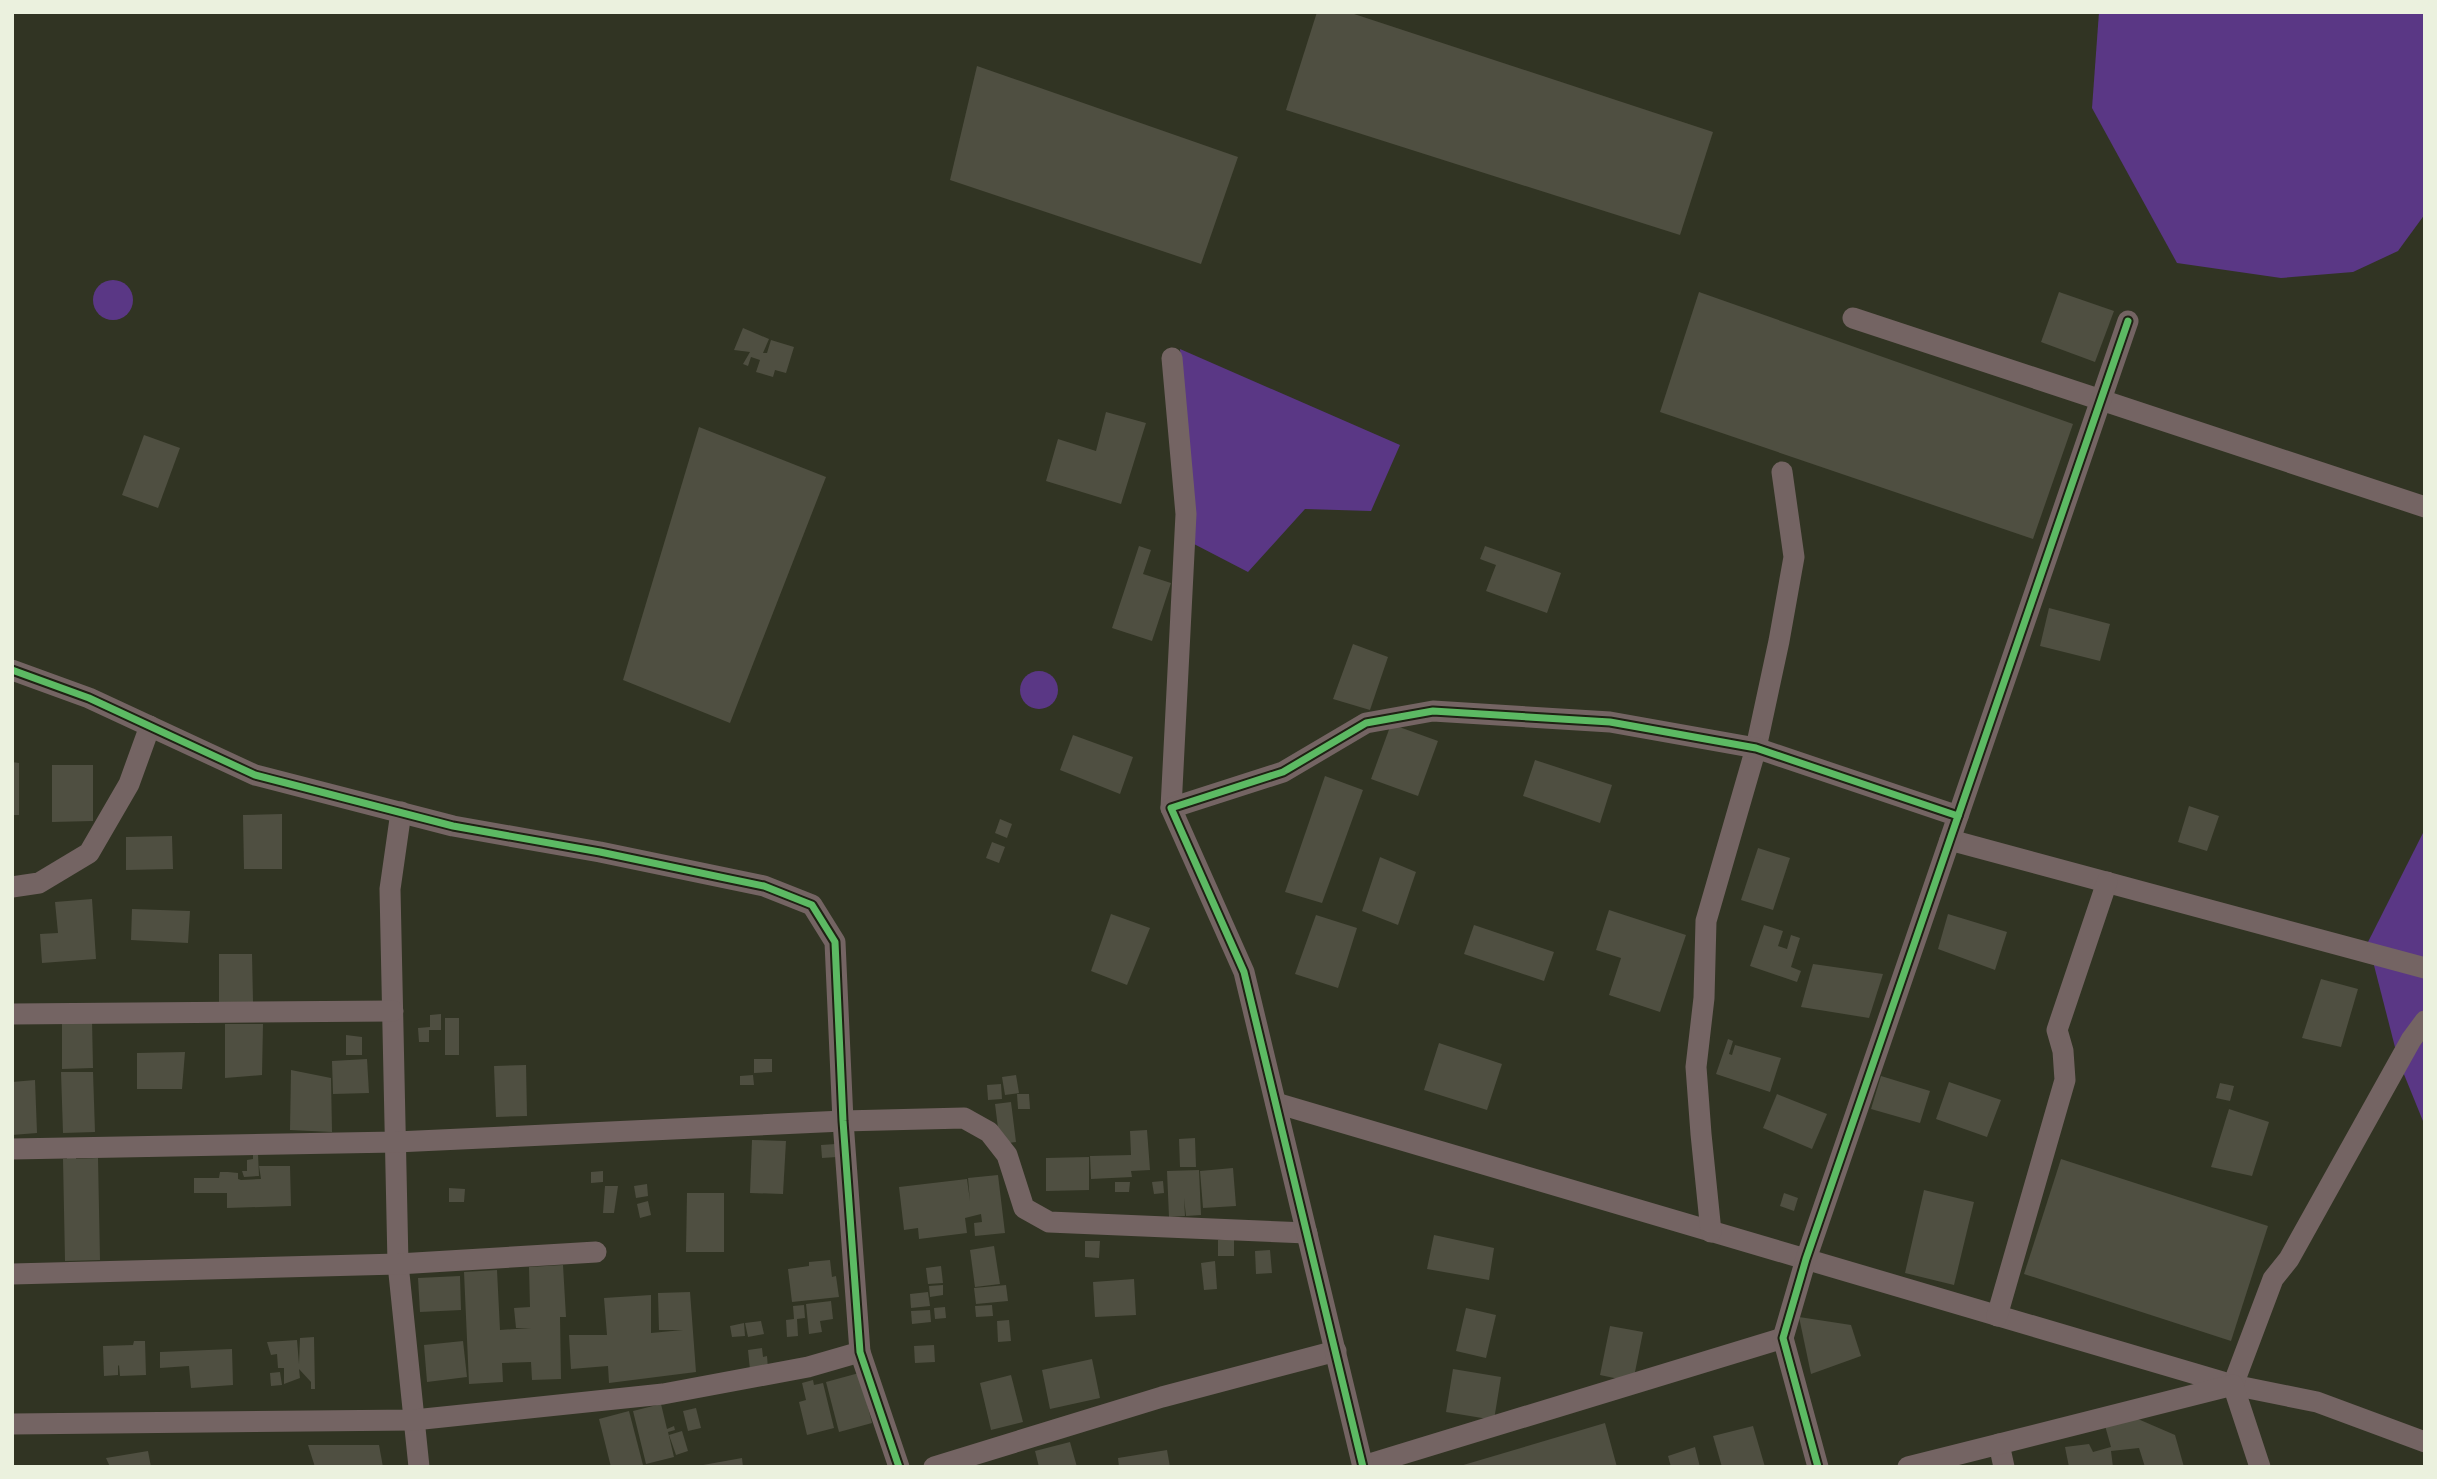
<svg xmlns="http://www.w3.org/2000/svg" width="2437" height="1479" font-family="'Golos Text',sans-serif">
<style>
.green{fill:#5a3785}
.building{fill:#4f4f41}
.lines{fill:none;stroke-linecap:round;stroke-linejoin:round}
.minor{stroke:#746463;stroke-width:21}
.cycleway-casing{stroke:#1e2213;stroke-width:11}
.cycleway{stroke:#5cba63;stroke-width:7}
</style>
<rect width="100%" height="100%" fill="#313423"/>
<g class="green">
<path d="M2099 12H2425V214L2398 251 2353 272 2281 278 2177 263 2092 108Z"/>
<circle cx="113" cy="300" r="20"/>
<path d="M1180 349 1400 445 1371 511 1305 509 1248 572 1194 544Z"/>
<circle cx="1039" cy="690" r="19"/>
<path d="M2425 829V1011L2396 1051 2368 942Z"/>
<path d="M2425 1039V1126L2401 1067Z"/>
</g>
<g class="building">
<path d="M1317 12H1348L1713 132 1680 235 1286 110Z"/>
<path d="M977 66 1238 157 1201 264 950 180Z"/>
<path d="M1699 292 2073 424 2033 539 1660 412Z"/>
<path d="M2059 292 2114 311 2095 362 2041 342Z"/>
<path d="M743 328 769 339 763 353H767L771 340 794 347 786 373 775 370 773 377 756 372 760 360 751 357 748 366 743 364 750 352 734 350Z"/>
<path d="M1106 412 1146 423 1121 504 1046 481 1058 439 1096 451Z"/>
<path d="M699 427 826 477 730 723 623 680Z"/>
<path d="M144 435 180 448 158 508 122 495Z"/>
<path d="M1139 546 1151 550 1143 574 1171 583 1152 641 1112 628Z"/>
<path d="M1485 546 1561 573 1547 613 1486 591 1496 565 1480 559Z"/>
<path d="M2049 608 2110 624 2100 661 2040 646Z"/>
<path d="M1353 644 1388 657 1370 710 1333 699Z"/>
<path d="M1391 724 1438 741 1418 796 1371 779Z"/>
<path d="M1073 735 1133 757 1120 794 1060 770Z"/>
<path d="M1535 760 1612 785 1600 823 1523 796Z"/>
<path d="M12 762 19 763V815H12Z"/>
<path d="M52 765H93V821L52 822Z"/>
<path d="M1325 776 1363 790 1322 903 1285 892Z"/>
<path d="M2189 806 2219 816 2207 851 2178 842Z"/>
<path d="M282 814V869H244L243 815Z"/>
<path d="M1000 819 1012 824 1007 838 995 833Z"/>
<path d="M172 836 173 869 126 870V837Z"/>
<path d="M992 842 1005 847 999 863 986 858Z"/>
<path d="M1758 848 1790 858 1773 910 1741 900Z"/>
<path d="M1380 857 1416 872 1398 925 1362 911Z"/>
<path d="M92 899 96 959 42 963 40 934 58 933 55 902Z"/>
<path d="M132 909 190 911 188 943 131 940Z"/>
<path d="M1609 910 1686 935 1660 1012 1609 995 1621 958 1596 950Z"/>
<path d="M1111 914 1150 928 1127 985 1091 971Z"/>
<path d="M1948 914 2007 932 1995 970 1938 949Z"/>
<path d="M1316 915 1357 928 1338 988 1295 974Z"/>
<path d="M1474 925 1554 952 1544 981 1464 954Z"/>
<path d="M1764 925 1783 931 1778 946 1787 949 1791 935 1800 938 1791 967 1801 971 1797 982 1750 966Z"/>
<path d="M219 954H252L253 1002H219Z"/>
<path d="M1813 964 1883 974 1869 1018 1801 1007Z"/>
<path d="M2321 979 2358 989 2341 1047 2302 1038Z"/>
<path d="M441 1014V1030H429V1042H419L418 1028 430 1027V1015Z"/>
<rect x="445" y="1018" width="14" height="37"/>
<path d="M92 1020 93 1068 62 1069V1021Z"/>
<path d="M225 1024H263L262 1075 225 1078Z"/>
<path d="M346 1035 362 1037V1055H346Z"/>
<path d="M1728 1039 1733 1041 1729 1054 1732 1055 1735 1045 1781 1058 1770 1092 1716 1074Z"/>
<path d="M1439 1043 1502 1064 1487 1110 1424 1090Z"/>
<path d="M185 1052 182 1089H137V1053Z"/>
<path d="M367 1059 369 1093 333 1094 332 1061Z"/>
<path d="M754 1059H772V1072L754 1073Z"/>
<path d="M526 1065 527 1116 496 1117 494 1066Z"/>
<path d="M291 1070 331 1078 332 1132 290 1130Z"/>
<path d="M61 1072H93L95 1132 63 1133Z"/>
<path d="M753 1075 754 1085H740V1076Z"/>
<path d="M1016 1075 1019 1093 1005 1095 1002 1077Z"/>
<path d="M1881 1076 1930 1091 1920 1123 1871 1109Z"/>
<path d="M35 1080 37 1133 12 1135V1082Z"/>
<path d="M1949 1082 2001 1100 1987 1137 1936 1119Z"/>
<path d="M2220 1083 2234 1086 2230 1101 2216 1098Z"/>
<path d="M1001 1084 1002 1099 988 1100 987 1085Z"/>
<path d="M1017 1094H1029L1030 1109H1018Z"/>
<path d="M1777 1094 1827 1114 1812 1149 1763 1128Z"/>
<path d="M1011 1102 1016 1142 1000 1144 995 1104Z"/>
<path d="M2229 1109 2269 1122 2252 1176 2211 1167Z"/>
<path d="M1147 1130 1150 1170 1131 1171 1132 1177 1091 1179 1090 1156 1131 1155 1130 1131Z"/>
<path d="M1195 1138 1196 1167H1180L1179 1139Z"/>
<path d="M752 1140 786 1141 783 1194 750 1193Z"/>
<path d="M836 1144 837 1157 822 1158 821 1145Z"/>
<path d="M67 1153H76V1159L98 1158 100 1260 65 1261 63 1159H67Z"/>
<path d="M258 1154 259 1176 244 1177 242 1171H247V1160L253 1159V1155Z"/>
<path d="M1089 1157V1190L1046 1191V1158Z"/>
<path d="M2061 1159 2268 1226 2231 1341 2024 1274Z"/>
<path d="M259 1166H290L291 1206 227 1208V1193H194V1178H219L220 1172H228L238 1173V1179L241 1180 261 1179Z"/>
<path d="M1233 1168 1236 1206 1203 1208 1200 1171Z"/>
<path d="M1199 1170 1201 1215 1186 1216 1184 1198 1185 1216 1169 1217 1167 1171Z"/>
<path d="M603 1171V1182L591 1183V1172Z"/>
<path d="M998 1175 1005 1233 975 1236 974 1223 982 1222 981 1214 965 1218 967 1233 919 1239 918 1228 904 1230 899 1187 967 1179 970 1201 968 1178Z"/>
<path d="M1163 1181 1164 1193 1154 1194 1152 1182Z"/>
<path d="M1115 1182H1130L1129 1192H1115Z"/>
<path d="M647 1184 648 1196 636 1198 634 1186Z"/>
<path d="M605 1186H618L614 1213H603Z"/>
<path d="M449 1188 465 1189 464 1202H449Z"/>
<path d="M1924 1190 1974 1202 1954 1285 1905 1273Z"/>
<path d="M687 1193H724V1252H686Z"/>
<path d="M1784 1193 1798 1198 1794 1211 1780 1206Z"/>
<path d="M648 1201 651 1215 640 1218 637 1204Z"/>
<path d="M1434 1235 1494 1248 1489 1280 1427 1269Z"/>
<path d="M1234 1239V1256H1218V1240Z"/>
<path d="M1085 1241H1100L1099 1258 1085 1257Z"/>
<path d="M994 1246 1000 1284 975 1287 970 1250Z"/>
<path d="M1270 1250 1272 1273 1256 1274 1255 1251Z"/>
<path d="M830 1260 832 1277 836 1276 839 1297 792 1302 788 1269 809 1266V1262Z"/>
<path d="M1215 1261 1217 1289 1204 1290 1201 1263Z"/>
<path d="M563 1265 566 1317H560L561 1379 532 1380 531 1362 502 1363 503 1382 469 1384 464 1272 497 1270 500 1330 531 1328H516L514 1308 530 1307 529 1267Z"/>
<path d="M941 1266 943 1283 928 1284 926 1268Z"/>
<path d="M460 1276 461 1310 420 1312 418 1278Z"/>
<path d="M1134 1279 1136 1315 1095 1317 1093 1282Z"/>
<path d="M943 1285V1295L930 1297 929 1286Z"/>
<path d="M1006 1285 1008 1301 976 1304 974 1288Z"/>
<path d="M690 1292 696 1372 609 1383 608 1366 571 1369 569 1335H607L604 1298 651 1295V1333L683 1330H659L658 1293Z"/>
<path d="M928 1292 930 1306 911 1308 910 1294Z"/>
<path d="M831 1301 833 1319 820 1321 822 1332 809 1334 806 1304Z"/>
<path d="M804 1305 805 1318 797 1319 798 1336 787 1337 786 1320 794 1319 793 1306Z"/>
<path d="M992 1305 993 1316 976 1317 975 1306Z"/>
<path d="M945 1307 946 1318 935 1319 934 1308Z"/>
<path d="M1466 1308 1496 1315 1486 1358 1456 1351Z"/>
<path d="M930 1310 931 1322 912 1324 911 1311Z"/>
<path d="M1799 1317 1851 1325 1861 1356 1811 1374Z"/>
<path d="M1009 1320 1011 1341 998 1342 997 1321Z"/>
<path d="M761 1321 764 1334 748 1337 745 1323Z"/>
<path d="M744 1323 745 1336 732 1337 730 1326Z"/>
<path d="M1610 1326 1643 1332 1633 1382 1600 1375Z"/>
<path d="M314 1337 315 1389H311V1382L299 1369 300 1378 284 1384V1368H278L277 1354 271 1355 267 1342 297 1340 299 1364 300 1338Z"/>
<path d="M134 1341H145L146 1375 120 1376 119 1365 118 1366V1375L104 1376 103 1346 133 1345Z"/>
<path d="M463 1341 467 1377 427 1382 424 1345Z"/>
<path d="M934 1345 935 1362 915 1363 914 1346Z"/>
<path d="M762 1348 763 1357 767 1356 768 1368 750 1370 748 1350Z"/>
<path d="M232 1349 233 1385 191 1388 189 1366 160 1368V1352Z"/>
<path d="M1092 1359 1100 1398 1050 1409 1042 1370Z"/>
<path d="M1453 1369 1501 1377 1494 1420 1446 1412Z"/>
<path d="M280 1372 282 1385 271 1386 270 1373Z"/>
<path d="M859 1373 872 1423 839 1432 826 1382Z"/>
<path d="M1011 1375 1023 1422 991 1430 980 1383Z"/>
<path d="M813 1380 814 1385 823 1383 834 1428 807 1435 799 1402 806 1400 802 1383Z"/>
<path d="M661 1404 667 1429 674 1426 675 1430 668 1432 674 1457 646 1464 633 1411Z"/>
<path d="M696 1408 701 1428 688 1431 683 1411Z"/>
<path d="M629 1411 643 1465 611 1467 599 1419Z"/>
<path d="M2131 1416 2175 1435 2184 1467H2145L2139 1448 2111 1451 2113 1467H2069L2065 1447 2089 1444 2093 1452 2111 1447 2104 1422Z"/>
<path d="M1605 1423 1617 1467H1460V1466Z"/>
<path d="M1753 1426 1765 1467H1722L1713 1436Z"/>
<path d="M682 1431 688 1451 676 1455 669 1435Z"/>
<path d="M1070 1442 1077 1467H1039L1035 1451Z"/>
<path d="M308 1445H379L383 1467H315Z"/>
<path d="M1695 1447 1700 1467H1671L1668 1456Z"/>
<path d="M1167 1450 1170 1467H1119L1118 1458Z"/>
<path d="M148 1451 151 1467H110L106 1458Z"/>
<path d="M742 1458 743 1467H703V1465Z"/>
</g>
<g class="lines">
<g class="minor">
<path d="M1853 318 2425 507"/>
<path d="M12 670 89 698 255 775 453 826 600 852 764 886 812 905 835 942 843 1121 860 1352 899 1467"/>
<path d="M1171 808 1186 514 1172 358"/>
<path d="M401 812 390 889 398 1264 419 1467"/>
<path d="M1950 840 2425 968"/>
<path d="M12 887 39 883 89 853 129 784 150 726"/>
<path d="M12 1014 393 1011"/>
<path d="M1276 1103 2233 1385 2317 1402 2425 1442"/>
<path d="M12 1149 396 1142 843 1121 964 1118 989 1132 1007 1155 1024 1208 1049 1222 1307 1233"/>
<path d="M1711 1232 1701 1134 1696 1067 1704 998 1706 921 1756 748 1779 641 1794 557 1782 472"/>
<path d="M12 1274 398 1264 596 1252"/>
<path d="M1997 1316 2065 1080 2063 1051 2057 1030 2107 882"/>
<path d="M2233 1385 2273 1279 2289 1259 2411 1040 2425 1021"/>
<path d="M12 1424 414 1420 663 1394 808 1367 860 1352"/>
<path d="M1999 1444 2004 1467"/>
<path d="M1363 1466 1783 1338"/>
<path d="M934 1467 1162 1397 1336 1351"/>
<path d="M1363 1467 1244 972 1171 808 1283 772 1366 723 1433 711 1610 722 1756 748 1958 816"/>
<path d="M1818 1467 1783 1338 1806 1259 2128 321"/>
<path d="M1908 1467 2233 1385 2260 1467"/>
</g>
<g class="cycleway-casing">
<g id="cycleway">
<path d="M12 670 89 698 255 775 453 826 600 852 764 886 812 905 835 942 843 1121 860 1352 899 1467"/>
<path d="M1363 1467 1244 972 1171 808 1283 772 1366 723 1433 711 1610 722 1756 748 1958 816"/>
<path d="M1818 1467 1783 1338 1806 1259 2128 321"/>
</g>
</g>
<use href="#cycleway" class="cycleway"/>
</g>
<rect width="2437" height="1479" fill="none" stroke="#ebf1de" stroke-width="28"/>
</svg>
